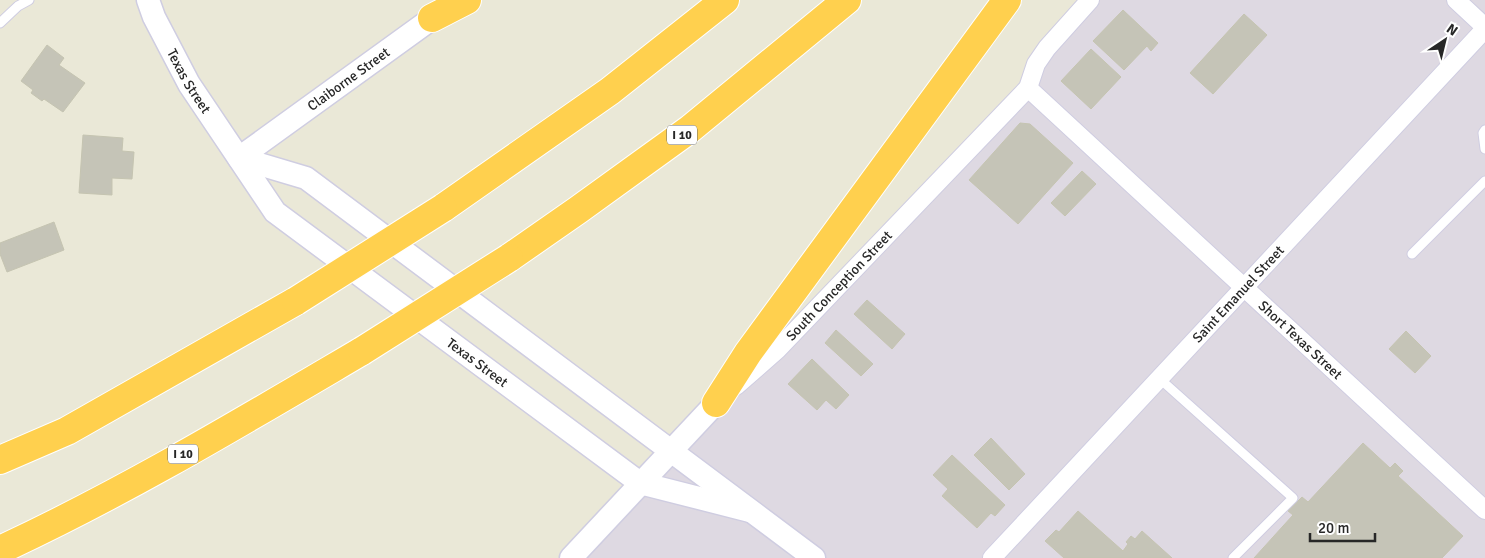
<svg xmlns="http://www.w3.org/2000/svg" width="1485" height="558" viewBox="0 0 1485 558" font-family="Signika,sans-serif">
<rect width="100%" height="100%" fill="#eae8d7"/>
<!-- industrial -->
<polygon fill="#ded9e2" points="1089,0 1485,0 1485,558 572,558 1028,88"/>
<!-- building -->
<g fill="#c5c4b7" stroke="#c5c4b1">
<polygon points="1123,10 1158,43 1151,51 1147,46 1124,70 1093,41"/>
<polygon points="1244,14 1267,35 1213,94 1190,73"/>
<polygon points="47,45 64,58 59,65 85,83 63,112 44,99 42,101 31,93 33,90 21,81"/>
<polygon points="1091,49 1121,77 1091,109 1061,81"/>
<polygon points="1020,123 1030,124 1073,163 1018,224 969,180"/>
<polygon points="83,135 123,138 122,151 134,152 132,179 112,178 112,195 79,193"/>
<polygon points="1082,171 1096,184 1065,216 1051,203"/>
<polygon points="54,222 64,250 7,272 0,254 0,243"/>
<polygon points="867,300 905,334 892,349 854,314"/>
<polygon points="836,330 873,364 861,376 825,343"/>
<polygon points="1406,331 1431,356 1415,373 1389,349"/>
<polygon points="812,359 849,395 836,409 826,400 817,410 788,384"/>
<polygon points="991,438 1025,474 1009,490 974,455"/>
<polygon points="1363,443 1390,468 1395,463 1403,471 1398,476 1463,536 1442,558 1254,558 1293,515 1288,511 1302,497 1308,502"/>
<polygon points="952,455 1005,505 995,516 991,513 977,528 942,496 948,489 933,475"/>
<polygon points="1078,511 1123,551 1128,544 1126,542 1131,536 1135,539 1142,531 1172,558 1064,558 1045,541 1056,530 1059,532"/>
</g>
<g fill="none" stroke-linecap="round" stroke-linejoin="round">
<!-- service casing -->
<g stroke="#cfcde1" stroke-width="11">
<g id="service">
<polyline points="0,23 18,6 29,0"/>
<polyline points="1485,130 1483,133 1485,149"/>
<polyline points="1412,254 1485,181"/>
<polyline points="1160,379 1293,498 1233,558"/>
</g>
</g>
<!-- minor casing -->
<g stroke="#cfcde1" stroke-width="20">
<g id="minor">
<polyline points="1456,0 1485,27"/>
<path id="s1" d="M 1028,88 L 1485,510"/>
<path id="s2" d="M 736,386 L 777,350 L 1028,88 L 1036,64 L 1047,48 L 1090,0"/>
<path id="s3" d="M 992,558 L 1485,29"/>
</g>
</g>
<!-- tertiary casing -->
<g stroke="#cfcde1" stroke-width="25">
<g id="tertiary">
<path id="s4" d="M 148,0 L 154,17 L 189,84 L 275,212 L 640,483 L 750,511"/>
<polyline points="239,158 306,178 814,558"/>
<path id="s5" d="M 239,158 L 445,9"/>
<polyline points="571,558 716,403"/>
</g>
</g>
<!-- motorway casing -->
<g stroke="#fff" stroke-width="30">
<g id="motorway">
<polyline points="432,18 467,0"/>
<polyline points="443,208 610,91 725,0"/>
<polyline points="509,258 578,210 690,129 847,0"/>
<polyline points="716,403 748,353 1007,0"/>
<polyline points="0,460 67,431 296,301"/>
<path d="M 0,550 C 125,492 243,421 362,351"/>
</g>
</g>
<!-- service -->
<use href="#service" stroke="#fff" stroke-width="9"/>
<!-- minor -->
<use href="#minor" stroke="#fff" stroke-width="18"/>
<!-- tertiary -->
<use href="#tertiary" stroke="#fff" stroke-width="22"/>
<!-- motorway -->
<use href="#motorway" stroke="#ffd04e" stroke-width="28"/>
<!-- motorway-bridge casing -->
<g stroke="#fff" stroke-width="30" stroke-linecap="butt">
<g id="motorway-bridge">
<polyline points="296,301 443,208"/>
<polyline points="362,351 509,258"/>
</g>
</g>
<!-- motorway-bridge -->
<use href="#motorway-bridge" stroke="#ffd04e" stroke-width="28"/>
</g>
<g text-anchor="middle" dominant-baseline="central" stroke-width="5" stroke-linejoin="round" paint-order="stroke">
<!-- shield labels -->
<g fill="#fff" stroke="#686868" stroke-width="1">
<rect x="667" y="125.5" width="30" height="19" rx="4"/>
<rect x="168" y="444.5" width="30" height="19" rx="4"/>
</g>
<g font-size="12" font-weight="bold" fill="#272727">
<text x="682" y="135">I 10</text>
<text x="183" y="454">I 10</text>
</g>
<!-- street labels -->
<g font-size="14" fill="#272727" stroke="#fff">
<text stroke="none"><textPath href="#s5" startOffset="135">Claiborne Street</textPath></text>
<text stroke="none"><textPath href="#s4" startOffset="91">Texas Street</textPath></text>
<text stroke="none"><textPath href="#s2" startOffset="144">South Conception Street</textPath></text>
<text stroke="none"><textPath href="#s3" startOffset="361">Saint Emanuel Street</textPath></text>
<text stroke="none"><textPath href="#s1" startOffset="371">Short Texas Street</textPath></text>
<text stroke="none"><textPath href="#s4" startOffset="500">Texas Street</textPath></text>
</g>
</g>
<!-- north arrow -->
<g transform="translate(1445 40) rotate(35)" stroke="#ffffff" stroke-width="4" paint-order="stroke">
<path d="M0-4L9 19L0 12L-9 19Z" fill="#272727"/>
<text y="-8" font-size="14" font-weight="bold" text-anchor="middle" fill="#272727">N</text>
</g>
<!-- scale -->
<path d="M1310 533v8h65v-8" fill="none" stroke="#272727" stroke-width="2.5"/>
<text x="1318" y="533" font-size="15" fill="#272727" stroke="#ffffff" stroke-width="4" paint-order="stroke">20 m</text>
</svg>
